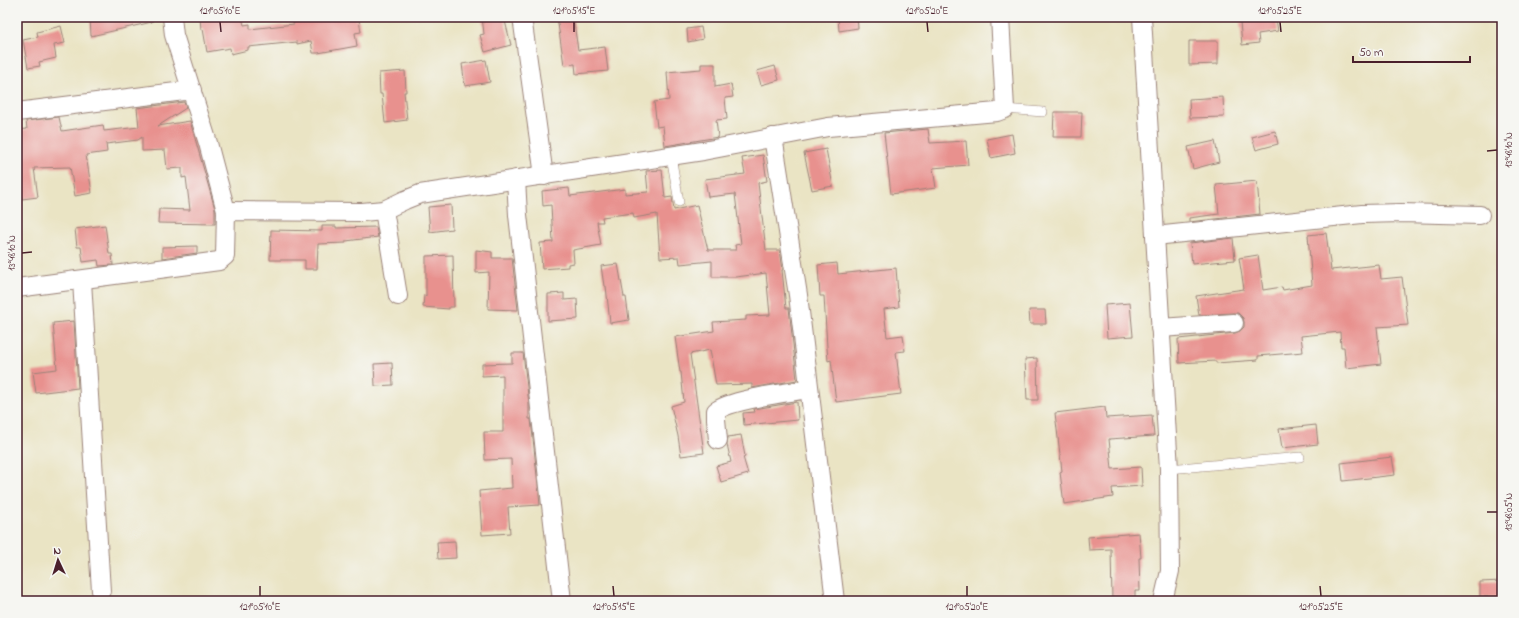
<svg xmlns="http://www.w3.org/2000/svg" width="1519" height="618" viewBox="0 0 1519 618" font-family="'Indie Flower',sans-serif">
<rect width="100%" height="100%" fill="#f6f6f2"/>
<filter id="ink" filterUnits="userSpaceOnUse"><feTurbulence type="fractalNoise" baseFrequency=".025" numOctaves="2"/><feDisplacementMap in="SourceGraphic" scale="8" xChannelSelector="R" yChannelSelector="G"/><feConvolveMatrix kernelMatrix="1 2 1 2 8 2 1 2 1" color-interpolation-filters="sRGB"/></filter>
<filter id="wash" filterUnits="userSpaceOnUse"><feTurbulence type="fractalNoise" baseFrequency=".012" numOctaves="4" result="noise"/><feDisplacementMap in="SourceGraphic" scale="16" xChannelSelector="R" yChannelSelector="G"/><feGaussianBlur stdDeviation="0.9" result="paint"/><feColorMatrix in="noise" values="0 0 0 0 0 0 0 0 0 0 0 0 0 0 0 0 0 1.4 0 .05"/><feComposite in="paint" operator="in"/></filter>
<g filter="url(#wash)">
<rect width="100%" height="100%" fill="#eae4c4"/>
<g id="blocks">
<!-- building -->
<g fill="#e8918e">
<polygon points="90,17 152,17 152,22 91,36"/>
<polygon points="200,17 242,17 244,25 250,24 250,29 294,24 293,22 318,17 355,17 356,20 359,20 361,32 355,33 357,46 318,53 313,53 311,41 297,44 297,42 248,47 248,50 231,54 230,48 207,52 203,29 201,30"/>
<polygon points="482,17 504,17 511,45 485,52 480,35 484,34"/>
<polygon points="557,17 573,17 578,50 605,47 608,71 576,74 575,64 564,65"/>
<polygon points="838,17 857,17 858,28 839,31"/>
<polygon points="1276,18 1278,31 1258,34 1259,43 1242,45 1240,22"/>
<polygon points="61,26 65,43 54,45 56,58 39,62 40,66 28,68 23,40 38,37 37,32"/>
<polygon points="701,27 703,39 688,42 687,29"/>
<polygon points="1189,41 1218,41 1218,64 1189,65"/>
<polygon points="486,60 490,82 465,86 462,64"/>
<polygon points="701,64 715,64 715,87 731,84 733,97 725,98 727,119 716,120 718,137 665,146 663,126 657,127 654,102 669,100 667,72 701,69"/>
<polygon points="775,66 779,80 761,85 757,71"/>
<polygon points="405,71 406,92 404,92 407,120 385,123 382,94 380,94 379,73"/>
<polygon points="1223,97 1224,117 1190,118 1189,99"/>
<polygon points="184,102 186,108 158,126 190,121 215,209 215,224 158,223 159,209 190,210 186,177 182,178 182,168 167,169 165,150 142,151 142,137 138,140 106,144 107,152 86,155 92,193 75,196 70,167 34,168 38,197 22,199 19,175 23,175 20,150 17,150 17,130 27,129 26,121 59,117 62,131 103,125 104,131 139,127 137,108"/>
<polygon points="1054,112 1082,112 1081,137 1053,137"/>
<polygon points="928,129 930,143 966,141 968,165 933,168 936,188 891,194 884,133"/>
<polygon points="1275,131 1278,144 1256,150 1252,137"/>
<polygon points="1012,134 1015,153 991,158 987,139"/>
<polygon points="1215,141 1219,162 1193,169 1188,147"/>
<polygon points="826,149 833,186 812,190 804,153"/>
<polygon points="763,155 767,181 758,183 766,250 780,250 783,270 782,270 786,308 789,308 797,380 752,388 752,384 716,385 710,350 690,354 704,453 681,456 678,436 671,406 684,402 681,372 680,372 675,337 714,331 713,322 746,320 746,316 770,315 766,273 736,277 712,277 712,261 680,264 679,257 660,258 657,214 634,218 633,213 602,217 603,222 597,222 601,245 573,250 574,263 568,264 568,267 542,269 540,243 553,242 551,205 543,206 542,191 569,188 570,196 625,189 625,194 648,192 646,171 662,170 665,198 672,197 674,210 697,205 708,250 736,250 735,245 741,244 735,194 708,197 705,179 745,174 742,158"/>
<polygon points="1257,181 1260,214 1189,222 1189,218 1219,214 1216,185"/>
<polygon points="451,205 452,229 430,232 428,207"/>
<polygon points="105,225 109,254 112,254 113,265 99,266 98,260 83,262 81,247 77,247 75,229"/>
<polygon points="322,226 336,226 336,228 376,227 378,237 346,241 346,243 318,244 317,269 305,269 305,260 270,260 271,230 322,231"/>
<polygon points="1326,233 1331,270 1379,265 1381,279 1402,277 1408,325 1377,327 1381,364 1346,368 1344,347 1341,347 1340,332 1301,336 1303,352 1258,356 1258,360 1216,363 1216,361 1179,363 1178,339 1235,333 1240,331 1244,327 1244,322 1243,318 1238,313 1233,313 1199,315 1196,296 1244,289 1239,258 1258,255 1263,290 1282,287 1283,290 1312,285 1308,235"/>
<polygon points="1233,238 1235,260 1192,264 1190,243"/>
<polygon points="197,246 197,253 162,258 162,247"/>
<polygon points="476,250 492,252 492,258 512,258 518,310 488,309 489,272 476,273"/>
<polygon points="453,255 454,307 449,307 449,309 423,307 424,295 426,296 426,256"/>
<polygon points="837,263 838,274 896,268 899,307 884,309 887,337 903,335 905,351 896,352 901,394 836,402 831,360 828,361 827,347 824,296 820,296 818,265"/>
<polygon points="618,264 624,297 626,297 629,320 610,323 606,286 604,286 601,266"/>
<polygon points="564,293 564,300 577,299 578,319 548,321 548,294"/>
<polygon points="1130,303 1133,336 1107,338 1105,305"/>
<polygon points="1029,310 1045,310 1046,324 1030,324"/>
<polygon points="74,321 78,388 36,393 33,372 57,369 53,323"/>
<polygon points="512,353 523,353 529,404 529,419 531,419 540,505 508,507 510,533 482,535 479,491 512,488 511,459 485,460 484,432 503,432 503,375 482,376 482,364 512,363"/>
<polygon points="1037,358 1038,400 1027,400 1025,359"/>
<polygon points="392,363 393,385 375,386 374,364"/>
<polygon points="797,402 798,420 744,425 743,413 755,412 754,409"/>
<polygon points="1105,407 1106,418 1152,415 1154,436 1109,439 1112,469 1141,467 1142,486 1112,488 1113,497 1064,504 1060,472 1062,471 1055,413"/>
<polygon points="1316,425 1318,444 1282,448 1279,429"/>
<polygon points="741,435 745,456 743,457 748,474 721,482 716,466 731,462 727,444 728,437"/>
<polygon points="1392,457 1395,475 1343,481 1341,463"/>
<polygon points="1139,533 1141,558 1139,558 1140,591 1135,591 1135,601 1112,601 1111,549 1089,550 1088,537"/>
<polygon points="455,541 456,558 438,559 437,542"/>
<polygon points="1502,581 1502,597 1480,597 1480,582"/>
</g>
</g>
</g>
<g filter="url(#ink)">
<use href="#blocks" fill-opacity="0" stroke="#9a8278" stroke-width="1"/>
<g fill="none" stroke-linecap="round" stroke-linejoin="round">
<!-- lane casing -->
<g stroke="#9a8278" stroke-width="10">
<g id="lane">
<polyline points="1005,109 1043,112"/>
<polyline points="671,156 679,202"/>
<polyline points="1169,469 1300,457"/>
</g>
</g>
<!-- street casing -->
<g stroke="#9a8278" stroke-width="20">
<g id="street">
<polyline points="172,17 174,35 208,143 226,211"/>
<polyline points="522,17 544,176"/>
<polyline points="1142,17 1169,469 1170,571 1163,601"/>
<polyline points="17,112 192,90"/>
<polyline points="773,137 798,295 835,601"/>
<polyline points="516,179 518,215 562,601"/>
<polyline points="384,210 398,296"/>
<polyline points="1155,236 1362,214 1401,213 1480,215"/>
<polyline points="82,281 101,591"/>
<polyline points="17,288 219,261 225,256 226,211 362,212 384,210 405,200 420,194 703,151 828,127 997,112 1005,109 1000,17"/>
<polyline points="1160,328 1234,323"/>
<path d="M 718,440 L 716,419 L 716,411 C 732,399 787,393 809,389"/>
</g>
</g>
<!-- lane -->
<use href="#lane" stroke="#fff" stroke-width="9"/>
<!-- street -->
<use href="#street" stroke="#fff" stroke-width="18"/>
</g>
</g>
<!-- ticks -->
<path fill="none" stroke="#4a1f2b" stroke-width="1.5" d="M 220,22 L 221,32M 574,22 L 574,32M 927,22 L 928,32M 1280,22 L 1281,32M 1487,151 L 1497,150M 22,253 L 32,252M 1487,512 L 1497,512M 260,586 L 260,596M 613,586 L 614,596M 967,586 L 967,596M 1320,586 L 1321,596"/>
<!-- margin -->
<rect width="1519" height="618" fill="none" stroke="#f6f6f2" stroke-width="44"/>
<!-- north arrow -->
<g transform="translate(58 560) rotate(356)" stroke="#f6f6f2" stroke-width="3" paint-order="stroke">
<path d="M0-3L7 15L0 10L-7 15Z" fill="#4a1f2b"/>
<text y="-6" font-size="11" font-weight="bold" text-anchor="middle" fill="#4a1f2b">N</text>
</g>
<!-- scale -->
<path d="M1353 56v6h117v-6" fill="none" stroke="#4a1f2b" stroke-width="2"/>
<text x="1359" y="56" font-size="12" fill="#4a1f2b" stroke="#f6f6f2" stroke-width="3" paint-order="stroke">50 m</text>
<rect x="22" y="22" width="1475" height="574" fill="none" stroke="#4a1f2b" stroke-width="1.5"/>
<g font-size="10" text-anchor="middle" fill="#4a1f2b">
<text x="220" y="14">121°05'10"E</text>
<text x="574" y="14">121°05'15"E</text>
<text x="927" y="14">121°05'20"E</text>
<text x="1280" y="14">121°05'25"E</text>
<text transform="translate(1508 150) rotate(-90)" y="4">13°48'10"N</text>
<text transform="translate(11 253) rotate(-90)" y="4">13°48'10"N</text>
<text transform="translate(1508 512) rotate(-90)" y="4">13°48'05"N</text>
<text x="260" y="610">121°05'10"E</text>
<text x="614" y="610">121°05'15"E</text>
<text x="967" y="610">121°05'20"E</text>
<text x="1321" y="610">121°05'25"E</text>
</g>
</svg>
